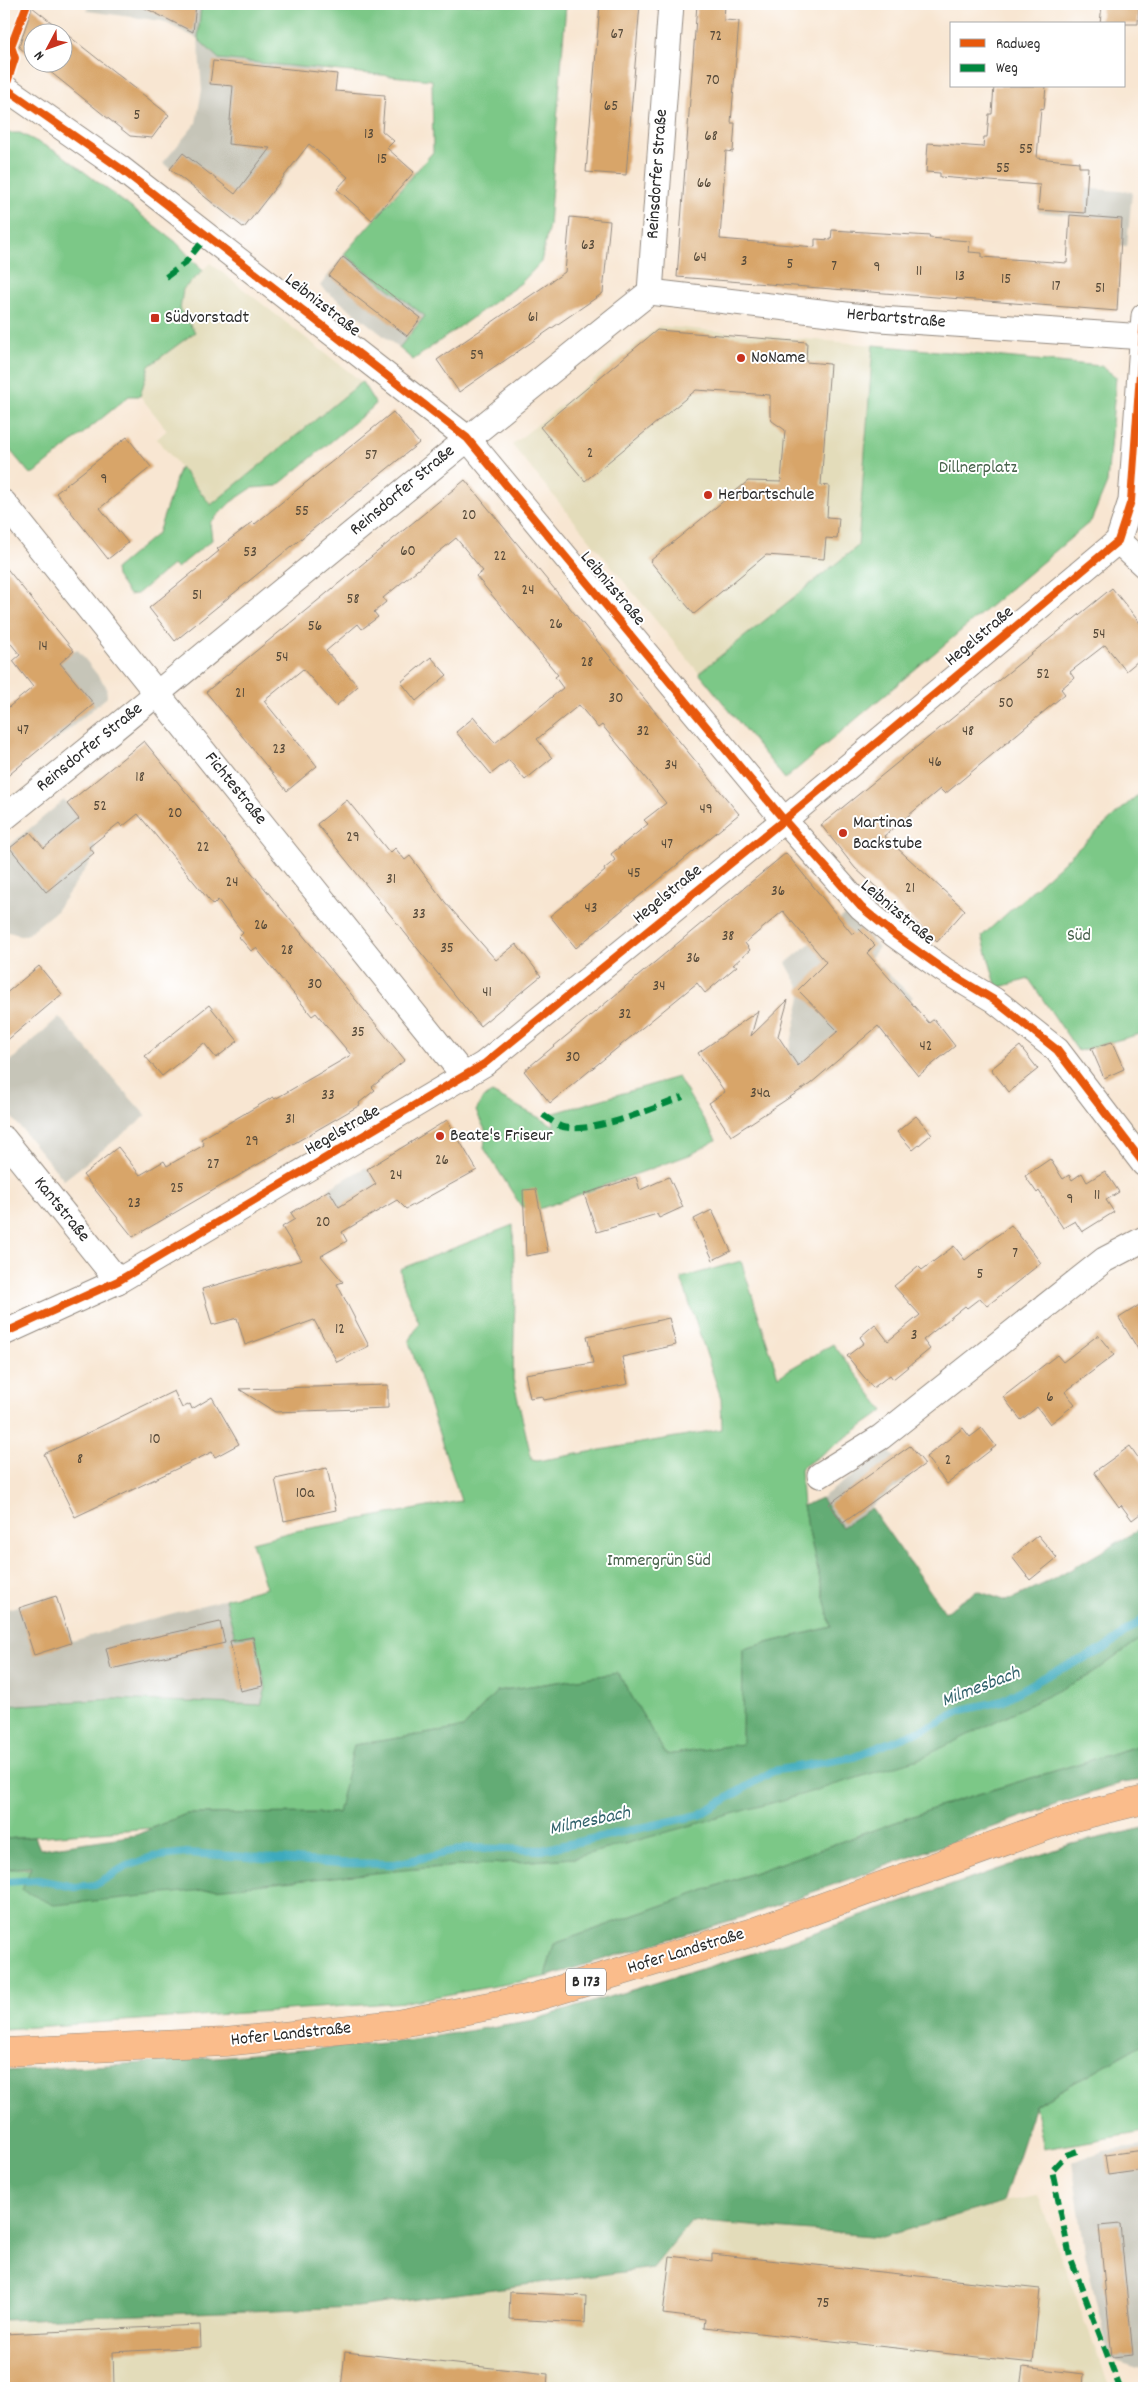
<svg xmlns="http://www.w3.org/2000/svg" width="1148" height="2392" viewBox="0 0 1148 2392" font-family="Dekko,sans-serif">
<rect width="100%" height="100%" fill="#fff"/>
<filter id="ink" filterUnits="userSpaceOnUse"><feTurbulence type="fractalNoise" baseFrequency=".02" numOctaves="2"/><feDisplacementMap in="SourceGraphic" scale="10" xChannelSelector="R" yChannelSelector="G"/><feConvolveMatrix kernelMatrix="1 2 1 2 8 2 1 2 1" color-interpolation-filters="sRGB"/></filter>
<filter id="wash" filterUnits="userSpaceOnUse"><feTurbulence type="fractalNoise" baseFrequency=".0096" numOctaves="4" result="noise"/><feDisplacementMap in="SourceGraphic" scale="20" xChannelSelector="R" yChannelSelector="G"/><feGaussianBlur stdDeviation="1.12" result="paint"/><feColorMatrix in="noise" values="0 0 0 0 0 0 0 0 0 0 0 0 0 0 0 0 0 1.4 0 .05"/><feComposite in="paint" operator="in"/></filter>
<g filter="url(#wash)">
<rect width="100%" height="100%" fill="#f8e6d2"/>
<!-- built -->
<g fill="#e3dcba">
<polygon points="210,263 362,382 211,505 157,439 167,430 140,396 149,366 194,332 180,310 183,289"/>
<polygon points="659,326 873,345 858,546 699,673 512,445"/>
<polygon points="1038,2196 1110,2388 4,2388 4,2320 357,2307 653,2268 691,2221 882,2237 997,2203"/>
</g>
<!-- industrial -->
<g fill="#c6c5b8">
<polygon points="89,4 201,4 198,39 219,59 322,69 316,123 300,158 243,230 163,163 196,123 202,90 198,39 162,21 87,11"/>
<polygon points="1040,185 1132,192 1127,246 1068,242 1070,215 1038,212"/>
<polygon points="344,254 425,316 399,348 320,286"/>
<polygon points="77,649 106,686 107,697 53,743 50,741 39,679"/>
<polygon points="64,800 95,839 95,855 56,911 25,936 4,931 4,850"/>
<polygon points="847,913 879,947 871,958 913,997 810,1084 789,1052 802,992 786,963"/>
<polygon points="59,1017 146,1116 64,1180 4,1108 4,1067"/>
<polygon points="366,1167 388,1205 351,1227 328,1189"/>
<polygon points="889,1450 910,1477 842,1528 821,1498"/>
<polygon points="56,1595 72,1641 225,1599 235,1637 254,1635 266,1688 261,1705 113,1699 4,1706 4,1610"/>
<polygon points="1144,2146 1144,2370 1110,2359 1086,2259 1072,2162 1104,2151"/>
</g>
<!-- green -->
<g fill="#7bc887" stroke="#537a59">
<polygon points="201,4 566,4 549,225 541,262 521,283 413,360 399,348 425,316 344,254 433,152 432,80 219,59 198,39"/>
<polygon points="4,133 20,133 61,154 176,242 203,271 183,289 180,310 195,332 149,366 140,396 129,396 36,472 30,474 4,443"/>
<polygon points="873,345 1101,366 1116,377 1107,483 1091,521 785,779 699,673 858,546"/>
<polygon points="362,382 375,403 373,407 277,486 252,488 231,502 210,523 212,540 177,568 172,565 137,594 129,595 116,576 115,569 158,533 180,467 211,505"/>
<polygon points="1144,789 1144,1033 1078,1051 1029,979 997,988 982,936"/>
<polygon points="678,1077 716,1140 692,1154 531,1212 521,1206 484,1148 486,1132 476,1111 483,1098 492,1093 555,1126 551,1114"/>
<polygon points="513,1225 515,1296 513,1379 532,1460 537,1461 722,1429 721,1398 681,1278 741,1261 778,1376 833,1344 884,1411 800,1469 803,1506 831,1627 743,1649 742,1744 666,1755 618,1673 497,1691 463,1728 354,1745 339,1813 186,1814 152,1828 4,1839 4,1706 113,1699 261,1705 266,1688 254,1635 235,1637 225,1599 266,1588 252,1542 295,1531 461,1501 409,1342 419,1323 403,1284 400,1269"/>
<polygon points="1144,1636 1144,1744 955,1801 554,1944 545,1977 406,2002 4,2029 4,1869 415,1869 574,1858 1092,1674"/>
<polygon points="1144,2043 1144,2132 1044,2149 1035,2105"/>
</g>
<!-- forest -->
<g fill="#64ac74" stroke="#486c50">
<polygon points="821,1498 842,1527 871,1508 945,1612 977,1591 1007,1601 1056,1578 1144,1527 1144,1636 1092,1674 919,1759 804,1794 574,1858 415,1869 54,1905 22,1890 31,1867 4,1869 4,1839 35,1837 40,1849 136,1835 186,1814 338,1813 354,1745 463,1728 497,1691 618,1673 666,1755 742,1744 743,1649 831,1627 803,1506"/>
<polygon points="1144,1744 1144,1780 1122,1783 1055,1805 749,1915 545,1977 554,1944 955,1801"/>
<polygon points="1144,1828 1144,2043 1035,2105 1003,2202 882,2237 691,2221 653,2268 357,2307 4,2320 4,2071 145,2063 407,2041 533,2020 760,1951 1072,1844"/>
</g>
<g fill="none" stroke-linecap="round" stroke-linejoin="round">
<!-- stream -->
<polyline stroke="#3daabd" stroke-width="8" points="4,1882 38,1880 75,1887 95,1885 125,1867 152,1857 187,1853 340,1863 395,1864 467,1848 542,1850 699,1815 773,1771 854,1757 934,1725 962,1710 1002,1701 1050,1674 1104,1649 1144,1618"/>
</g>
<g id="blocks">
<!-- building -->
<g fill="#d8a569">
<polygon points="137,4 196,4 193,32"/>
<polygon points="600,4 640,4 626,175 586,172"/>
<polygon points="697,4 725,4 724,20 739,21 731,123 735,123 733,152 726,151 720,239 815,247 815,239 831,240 832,230 930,236 929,238 970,241 969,252 982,253 982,257 1067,263 1070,215 1122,219 1117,311 677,277"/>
<polygon points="1102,4 1139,4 1138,24 1100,24"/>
<polygon points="32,7 169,115 152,138 130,136 38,62 62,62 62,32 32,32 32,58 19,47"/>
<polygon points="213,61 337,74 335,91 385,95 382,131 394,141 387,148 414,172 372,220 337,189 348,177 309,144 244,228 170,169 183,153 235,194 270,148 228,144 233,86 210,84"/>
<polygon points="994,86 1046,86 1044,109 1041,108 1037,158 1079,162 1079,167 1088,167 1085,213 1038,210 1040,185 940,177 940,173 926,172 928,143 983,147 984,137 987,137 989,114 992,114"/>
<polygon points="570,217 610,221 603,293 459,392 437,360 565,272"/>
<polygon points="343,257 421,318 407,336 329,276"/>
<polygon points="657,330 807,342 806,362 830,364 821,485 829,486 827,517 839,518 837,539 826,538 824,559 766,555 694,614 650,561 748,481 781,482 785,430 772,421 770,416 770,395 696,390 585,481 540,427"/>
<polygon points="393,412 419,443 175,641 149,608 219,551 217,549 253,522 255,524"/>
<polygon points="127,437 151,467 100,508 128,543 108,559 56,493"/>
<polygon points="465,480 739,814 576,948 550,916 605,871 604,869 615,860 611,854 648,824 644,820 666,803 602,725 598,728 579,705 537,739 552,758 525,780 509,760 491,774 456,732 474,717 495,743 563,688 555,677 558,675 476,576 483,571 456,538 383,598 386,602 374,612 378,617 362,629 358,624 326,651 358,686 336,706 303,669 264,701 317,766 287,791 206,692"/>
<polygon points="4,565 74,651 60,663 94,704 4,779 4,711 33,687 13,661 20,655 4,635"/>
<polygon points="1112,588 1144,628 1144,656 1126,671 1105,645 1070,672 1074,678 1061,689 1065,694 945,794 940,789 884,836 965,910 937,942 855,868 821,825"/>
<polygon points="431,657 447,675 416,701 401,682"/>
<polygon points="144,741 405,1060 372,1087 375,1090 359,1103 360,1105 133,1237 83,1175 118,1147 140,1175 164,1161 167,1166 204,1145 201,1139 273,1097 275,1099 351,1055 316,1013 312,1016 256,948 251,951 239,937 243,933 218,900 213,905 138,814 122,827 119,823 89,847 94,853 46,892 10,848 30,832 44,848 79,819 67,804"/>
<polygon points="347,800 390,853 395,848 405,860 410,856 445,902 496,960 516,944 541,976 480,1026 317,824"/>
<polygon points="786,853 853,935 859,929 875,945 867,953 929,1023 934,1019 955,1046 918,1076 878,1026 810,1084 731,1136 709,1103 725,1092 698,1053 758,1011 751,1036 788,1000 778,1036 798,1066 838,1031 798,990 826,962 783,911 745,943 750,950 733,965 737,966 705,993 697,983 550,1103 524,1071"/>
<polygon points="39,966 62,994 4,1043 4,995"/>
<polygon points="209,1005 238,1041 216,1058 204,1043 162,1076 145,1056"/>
<polygon points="1112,1042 1124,1069 1104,1078 1091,1048"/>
<polygon points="1020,1046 1038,1069 1009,1092 991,1069"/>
<polygon points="916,1116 932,1134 913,1150 897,1132"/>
<polygon points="447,1120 477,1170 406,1209 397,1200 342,1232 347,1241 321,1256 343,1282 337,1284 369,1346 337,1362 314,1320 245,1345 237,1318 212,1325 202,1289 302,1260 282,1227 295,1219 291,1213 329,1190 339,1207 376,1184 367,1169"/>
<polygon points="1050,1159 1063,1179 1069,1175 1072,1180 1082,1173 1087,1182 1105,1171 1119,1192 1106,1200 1114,1212 1082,1232 1075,1221 1063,1228 1039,1191 1037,1193 1025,1176"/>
<polygon points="636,1177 640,1190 669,1177 683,1207 659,1218 657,1214 597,1232 584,1194"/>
<polygon points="536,1189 548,1252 526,1256 523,1190"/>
<polygon points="712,1210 731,1251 713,1260 694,1219"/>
<polygon points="1011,1225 1041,1263 987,1306 980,1298 967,1308 965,1306 923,1340 930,1349 893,1379 890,1375 873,1388 847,1356 864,1343 860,1337 875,1324 888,1341 920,1315 894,1286 918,1266 922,1270 954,1246 965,1260"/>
<polygon points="1144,1302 1144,1359 1119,1318"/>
<polygon points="669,1318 676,1345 622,1357 628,1384 544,1400 542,1396 530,1398 525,1374 593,1363 587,1336"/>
<polygon points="1098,1335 1114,1355 1065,1392 1075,1404 1050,1424 1037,1407 1021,1420 1003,1397 1057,1355 1063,1362"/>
<polygon points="388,1385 388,1408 275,1412 239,1389"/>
<polygon points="174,1391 182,1408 190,1404 192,1409 212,1397 239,1444 215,1457 212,1452 75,1517 44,1454"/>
<polygon points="963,1428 970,1437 982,1428 996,1446 947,1484 926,1457"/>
<polygon points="910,1446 925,1464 843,1523 829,1504"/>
<polygon points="1130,1446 1144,1466 1144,1511 1132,1520 1121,1505 1119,1507 1094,1472"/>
<polygon points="327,1468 336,1510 284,1521 275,1479"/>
<polygon points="1038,1535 1057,1558 1030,1580 1012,1557"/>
<polygon points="56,1596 71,1643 34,1655 19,1608"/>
<polygon points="220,1622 225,1643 111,1669 106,1648"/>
<polygon points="253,1637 263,1686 240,1691 230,1641"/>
<polygon points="1144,2150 1144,2170 1108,2175 1105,2155"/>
<polygon points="1120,2224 1133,2355 1112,2357 1099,2226"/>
<polygon points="712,2254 1040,2289 1033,2363 704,2327 705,2319 663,2314 670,2256 712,2261"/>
<polygon points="510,2292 586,2296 585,2323 509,2319"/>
<polygon points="200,2325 201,2347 113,2352 114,2386 4,2388 4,2334"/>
<polygon points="345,2352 548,2374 547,2388 341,2388"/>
<polygon points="1023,2367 1084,2374 1083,2388 1020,2388"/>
</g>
</g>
</g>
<g filter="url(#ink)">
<use href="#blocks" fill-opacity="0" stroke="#92887e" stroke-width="1"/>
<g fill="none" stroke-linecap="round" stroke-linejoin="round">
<!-- minor casing -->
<g stroke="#92887e" stroke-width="27">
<g id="minor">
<polyline points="4,87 120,168 467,438 784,820 861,907 895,935 944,970 994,1000 1057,1050 1144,1164"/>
<polyline points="650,292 880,319 1144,337"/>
<polyline points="4,503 465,1077"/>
<polyline points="1118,541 1144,565"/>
<path d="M 4,818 C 220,644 432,465 650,292 L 671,4"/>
<polyline points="4,1139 118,1281"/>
<polyline points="4,1333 118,1281 484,1064 784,820 1118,541 1131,501 1144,316"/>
<polyline points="820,1475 881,1437 1104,1260 1144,1239"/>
</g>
</g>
<!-- primary casing -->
<g stroke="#92887e" stroke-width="29">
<polyline id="primary" points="4,2052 225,2042 397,2024 535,1997 753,1932 1067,1819 1144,1800"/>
</g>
<!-- minor -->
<use href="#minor" stroke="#fff" stroke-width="25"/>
<!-- primary -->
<use href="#primary" stroke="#fabc8b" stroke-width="28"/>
<!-- quiet -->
<g stroke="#00873e" stroke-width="6" stroke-dasharray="12 6" stroke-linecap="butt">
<polyline points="166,277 185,263 207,236"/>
<path d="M 543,1115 C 549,1119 557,1125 563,1127 C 594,1134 654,1108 683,1097"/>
<polyline points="1077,2151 1066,2155 1052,2170 1070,2257 1120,2388"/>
</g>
<!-- cycleway casing -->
<g stroke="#fff" stroke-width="11">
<g id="cycleway">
<polyline points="4,87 120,168 467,438 784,820 861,907 895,935 944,970 994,1000 1057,1050 1144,1164"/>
<polyline points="4,92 15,58 11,46 27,4"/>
<polyline points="4,1333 118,1281 484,1064 784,820 1118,541 1131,501 1144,316"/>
</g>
</g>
<!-- cycleway -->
<use href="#cycleway" stroke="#e8590c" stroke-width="8"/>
</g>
</g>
<!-- markers -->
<g fill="#c8321e" stroke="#fff" stroke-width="2">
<rect x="150" y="313" width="10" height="10" rx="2.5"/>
<circle cx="741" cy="358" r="5"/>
<circle cx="708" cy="495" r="5"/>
<circle cx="843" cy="833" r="5"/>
<circle cx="440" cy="1136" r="5"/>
</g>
<g text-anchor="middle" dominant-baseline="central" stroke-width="4" stroke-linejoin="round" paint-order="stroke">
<!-- number labels -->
<g font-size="15" fill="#564a3a">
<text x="617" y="35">67</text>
<text x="716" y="37">72</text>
<text x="713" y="81">70</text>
<text x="611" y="107">65</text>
<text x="137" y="116">5</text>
<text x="369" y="135">13</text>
<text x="711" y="137">68</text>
<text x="1026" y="150">55</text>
<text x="382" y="160">15</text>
<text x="1003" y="169">55</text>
<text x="704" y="184">66</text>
<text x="588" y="246">63</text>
<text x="700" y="258">64</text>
<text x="744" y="262">3</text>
<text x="790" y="265">5</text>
<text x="834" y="267">7</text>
<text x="877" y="268">9</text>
<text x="919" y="272">11</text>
<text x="960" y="277">13</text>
<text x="1006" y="280">15</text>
<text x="1056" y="287">17</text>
<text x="1100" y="289">51</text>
<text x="533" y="318">61</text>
<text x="477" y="356">59</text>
<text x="590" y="454">2</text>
<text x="371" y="456">57</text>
<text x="104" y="480">9</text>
<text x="302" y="512">55</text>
<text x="469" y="516">20</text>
<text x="408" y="552">60</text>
<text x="250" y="553">53</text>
<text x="500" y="557">22</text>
<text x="528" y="591">24</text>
<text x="197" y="596">51</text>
<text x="353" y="600">58</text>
<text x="556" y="625">26</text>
<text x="315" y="627">56</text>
<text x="1099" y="635">54</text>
<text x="43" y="647">14</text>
<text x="282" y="658">54</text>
<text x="587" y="663">28</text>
<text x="1043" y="675">52</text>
<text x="240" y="694">21</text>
<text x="616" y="699">30</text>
<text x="1006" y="704">50</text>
<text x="23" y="731">47</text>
<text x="643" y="732">32</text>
<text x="968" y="732">48</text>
<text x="279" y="750">23</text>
<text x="935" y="763">46</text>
<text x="671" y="766">34</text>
<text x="140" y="778">18</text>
<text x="100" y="807">52</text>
<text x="706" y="810">49</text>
<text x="175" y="814">20</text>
<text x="353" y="838">29</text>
<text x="667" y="845">47</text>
<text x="203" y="848">22</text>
<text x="634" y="874">45</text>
<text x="391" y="880">31</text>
<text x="232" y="883">24</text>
<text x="910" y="889">21</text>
<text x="778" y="892">36</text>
<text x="591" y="909">43</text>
<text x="419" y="915">33</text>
<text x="261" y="926">26</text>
<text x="728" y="937">38</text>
<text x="447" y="949">35</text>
<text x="287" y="951">28</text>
<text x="693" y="959">36</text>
<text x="315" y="985">30</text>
<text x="659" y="987">34</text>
<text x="487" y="993">41</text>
<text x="625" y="1015">32</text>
<text x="358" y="1033">35</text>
<text x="926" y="1047">42</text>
<text x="573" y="1058">30</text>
<text x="760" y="1094">34a</text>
<text x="328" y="1096">33</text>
<text x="290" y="1120">31</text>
<text x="252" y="1142">29</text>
<text x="442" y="1161">26</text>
<text x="213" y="1165">27</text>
<text x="396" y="1176">24</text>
<text x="177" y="1189">25</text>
<text x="1097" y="1196">11</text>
<text x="1070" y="1200">9</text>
<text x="134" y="1204">23</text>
<text x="323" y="1223">20</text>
<text x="1015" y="1254">7</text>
<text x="980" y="1275">5</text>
<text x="340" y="1330">12</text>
<text x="914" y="1336">3</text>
<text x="1050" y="1398">6</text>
<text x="155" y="1440">10</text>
<text x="80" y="1460">8</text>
<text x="948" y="1461">2</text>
<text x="305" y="1494">10a</text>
<text x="823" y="2304">75</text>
</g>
<!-- shield labels -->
<rect fill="#fff" stroke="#6b6b6b" stroke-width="1" x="566" y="1968.5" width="40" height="27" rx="4"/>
<g font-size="16" font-weight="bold" fill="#2b2b2b">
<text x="586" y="1982">B 173</text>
</g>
<!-- street labels -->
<g font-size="18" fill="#2b2b2b" stroke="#fff">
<text transform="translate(658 174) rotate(-86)">Reinsdorfer Straße</text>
<text transform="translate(322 306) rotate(38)">Leibnizstraße</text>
<text transform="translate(896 319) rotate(5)">Herbartstraße</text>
<text transform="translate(403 491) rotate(-40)">Reinsdorfer Straße</text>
<text transform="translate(612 589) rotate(50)">Leibnizstraße</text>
<text transform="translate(980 637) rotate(-40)">Hegelstraße</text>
<text transform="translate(90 748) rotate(-39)">Reinsdorfer Straße</text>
<text transform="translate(235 789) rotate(51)">Fichtestraße</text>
<text transform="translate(668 895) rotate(-39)">Hegelstraße</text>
<text transform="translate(897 913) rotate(40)">Leibnizstraße</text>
<text transform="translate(343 1131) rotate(-30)">Hegelstraße</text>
<text transform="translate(61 1210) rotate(51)">Kantstraße</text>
<text transform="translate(686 1952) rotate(-17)">Hofer Landstraße</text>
<text transform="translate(291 2035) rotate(-6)">Hofer Landstraße</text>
</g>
<!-- poi labels -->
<g font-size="18" fill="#2b2b2b" stroke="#fff" text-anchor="start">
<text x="165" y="318">Südvorstadt</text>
<text x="751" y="358">NoName</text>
<text x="718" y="495">Herbartschule</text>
<text x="853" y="823">Martinas<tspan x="853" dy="21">Backstube</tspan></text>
<text x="450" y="1136">Beate's Friseur</text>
</g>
<!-- park labels -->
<g font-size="18" fill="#47624b" stroke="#fff">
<text x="978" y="468">Dillnerplatz</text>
<text x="1079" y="936">Süd</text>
<text x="659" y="1561">Immergrün Süd</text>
</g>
<!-- water labels -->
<g font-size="19" font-style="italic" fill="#33646d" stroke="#fff">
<text transform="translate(981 1688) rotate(-21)">Milmesbach</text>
<text transform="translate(590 1822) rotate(-12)">Milmesbach</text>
</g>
</g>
<!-- margin -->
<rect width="1148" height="2392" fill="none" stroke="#fff" stroke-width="20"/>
<!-- legend -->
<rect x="950" y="22" width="175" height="65" fill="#ffffff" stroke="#aaaaaa"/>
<rect x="960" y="39" width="25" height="8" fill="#e8590c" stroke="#aaaaaa"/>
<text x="996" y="48" font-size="15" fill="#2b2b2b">Radweg</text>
<rect x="960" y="64" width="25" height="8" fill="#00873e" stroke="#aaaaaa"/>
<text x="996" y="72" font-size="15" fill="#2b2b2b">Weg</text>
<!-- north arrow -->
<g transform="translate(48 48) rotate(229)"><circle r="24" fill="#ffffff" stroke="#aaaaaa"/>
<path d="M0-4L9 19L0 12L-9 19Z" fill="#c8321e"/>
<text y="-8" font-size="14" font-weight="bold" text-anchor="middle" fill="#2b2b2b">N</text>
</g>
</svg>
